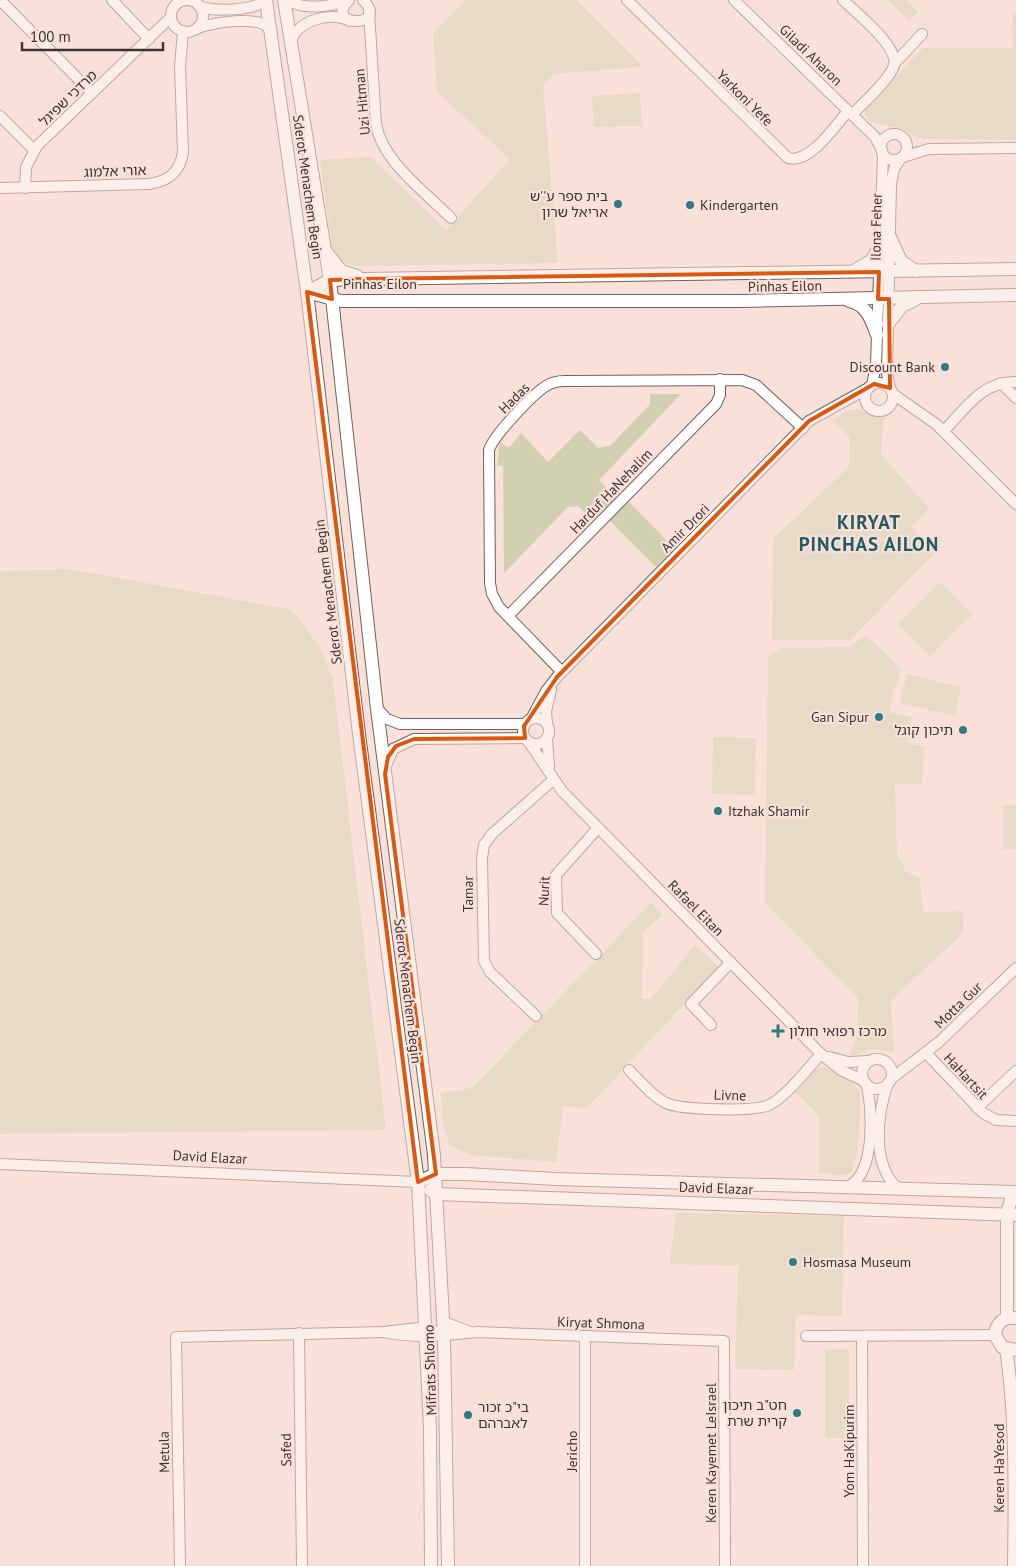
<svg xmlns="http://www.w3.org/2000/svg" width="1016" height="1566" viewBox="0 0 1016 1566" font-family="'PT Sans','Noto Sans Hebrew',sans-serif">
<rect width="100%" height="100%" fill="#f9e1d9"/>
<!-- green -->
<g fill="#d1d0b0">
<polygon points="466,0 577,0 640,63 640,67 554,74 543,86 558,263 358,266 343,263 333,252 320,160 371,157 446,230 510,159 437,92 433,34"/>
<polygon points="888,0 906,0 918,12 909,21"/>
<polygon points="1012,12 1016,16 1016,140 922,139 901,129 869,121 865,114 866,108 923,48 1013,48"/>
<polygon points="640,93 642,126 594,127 592,96"/>
<polygon points="650,394 681,394 599,480 616,498 592,520 578,506 568,507 504,573 503,466 497,465 500,442 509,448 521,433 548,462 580,430 598,448 610,446 650,404"/>
<polygon points="856,409 872,414 888,414 883,422 881,454 929,509 911,527 936,552 850,640 772,640 773,539 849,467 850,438 832,420 849,410"/>
<polygon points="628,501 675,549 656,567 609,520"/>
<polygon points="70,569 292,610 321,649 333,680 386,1130 0,1134 0,571"/>
<polygon points="941,582 972,615 930,656 898,624"/>
<polygon points="866,635 901,669 889,712 911,717 908,743 924,747 922,784 895,784 897,857 900,858 905,871 920,879 923,913 963,911 964,925 960,936 891,1000 894,1052 869,1049 856,1055 849,1055 857,1036 858,998 765,903 768,656 781,648 850,647"/>
<polygon points="907,674 961,687 955,716 900,703"/>
<polygon points="713,737 756,738 755,795 712,794"/>
<rect x="1003" y="805" width="13" height="44"/>
<polygon points="651,903 662,915 643,933 642,999 651,999 695,945 719,967 587,1108 563,1106 556,1162 471,1155 450,1145 443,1126 441,1093 472,1088"/>
<path d="M 823,1067 C 832,1069 852,1081 858,1090 C 863,1099 859,1167 850,1173 C 842,1177 827,1173 819,1173 L 819,1116 L 796,1093 L 814,1070 Z"/>
<polygon points="676,1213 844,1216 842,1316 796,1315 794,1370 735,1369 738,1266 670,1264"/>
<rect x="825" y="1349" width="24" height="89"/>
</g>
<g fill="none" stroke-linecap="round" stroke-linejoin="round">
<!-- minor casing -->
<g stroke="#746059" stroke-width="12">
<g id="minor">
<polyline points="112,0 149,39"/>
<path d="M 288,0 C 303,11 331,6 348,1"/>
<path d="M 349,0 C 322,28 391,28 363,0"/>
<path d="M 627,0 L 788,158 C 810,164 835,126 848,111"/>
<polyline points="734,0 875,137 882,150"/>
<path d="M 843,0 C 856,13 903,49 893,68 C 886,83 864,102 852,115"/>
<circle cx="187" cy="16" r="16"/>
<polyline points="4,4 92,93"/>
<path d="M 199,6 C 210,12 257,11 264,0"/>
<path d="M 369,11 L 376,124 C 382,161 425,192 451,218"/>
<path d="M 197,28 C 213,23 261,14 270,30"/>
<path d="M 291,41 C 298,20 331,11 350,21"/>
<polyline points="895,63 922,34"/>
<polyline points="0,116 34,150"/>
<circle cx="894" cy="147" r="13"/>
<polyline points="903,157 929,149 1016,148"/>
<path d="M 0,188 L 149,184 C 169,181 180,172 183,152 L 180,67 L 183,31"/>
<polyline points="25,188 26,167 37,146 171,17"/>
<polyline points="1001,383 1016,398"/>
<circle cx="879" cy="397" r="14"/>
<polyline points="872,385 876,365 883,154"/>
<polyline points="890,388 887,373 891,184 894,169 901,158"/>
<polyline points="893,394 936,424 1016,504"/>
<path d="M 944,431 C 965,409 982,381 1016,382"/>
<polyline points="508,616 716,404 720,395 720,379"/>
<path d="M 562,672 L 499,607 L 492,594 L 490,583 L 489,450 C 493,436 533,394 546,386 C 552,382 558,381 565,381 L 742,380 L 756,385 L 803,428"/>
<polyline points="377,708 387,719 400,724 525,724"/>
<circle cx="536" cy="731" r="13"/>
<polyline points="531,719 546,691 557,677 809,421 870,387"/>
<polyline points="547,724 546,711 551,690"/>
<polyline points="547,738 549,767"/>
<polyline points="528,741 562,791 821,1054 841,1070 864,1081"/>
<polyline points="386,766 393,749 414,739 525,738"/>
<polyline points="596,954 557,913 556,875 598,828"/>
<polyline points="536,1016 490,972 484,961 482,858 484,845 492,834 553,780"/>
<polyline points="711,1025 691,1004 731,962"/>
<polyline points="926,1053 983,1113 996,1120 1016,1121"/>
<polyline points="829,1057 848,1062 869,1061"/>
<circle cx="877" cy="1074" r="15"/>
<path d="M 629,1070 C 640,1081 652,1096 666,1103 C 681,1110 755,1112 769,1105 C 787,1096 807,1069 821,1054"/>
<polyline points="891,1079 939,1042 1016,968"/>
<path d="M 888,1083 C 877,1114 871,1167 899,1189"/>
<polyline points="977,1108 1016,1071"/>
<polyline points="0,1164 418,1182"/>
<path d="M 847,1187 C 876,1175 873,1108 866,1083"/>
<polyline points="444,1322 468,1331"/>
<path d="M 384,1332 C 416,1339 445,1335 477,1332 L 724,1341 L 725,1566"/>
<polyline points="299,1333 302,1566"/>
<polyline points="806,1336 995,1335"/>
<polyline points="862,1336 863,1566"/>
<polyline points="180,1566 176,1337 384,1332 427,1327 444,1336"/>
<polyline points="585,1566 585,1336"/>
</g>
</g>
<!-- tertiary casing -->
<g stroke="#746059" stroke-width="14">
<g id="tertiary">
<polyline points="266,0 307,292 359,734 418,1182 430,1428 431,1566"/>
<polyline points="284,0 330,280 377,709 434,1155 444,1336 448,1566"/>
<polyline points="890,237 901,261 916,271"/>
<polyline points="327,253 341,271 357,276"/>
<polyline points="855,270 871,261 881,245"/>
<polyline points="307,292 330,280 364,279 1016,269"/>
<polyline points="307,292 341,301 741,301 1016,295"/>
<path d="M 849,301 C 867,305 871,319 877,335"/>
<polyline points="888,324 902,306 915,300"/>
<polyline points="418,1182 436,1174 466,1174 555,1179 1016,1192"/>
<polyline points="430,1190 437,1194 1016,1215"/>
<polyline points="1007,1318 1007,1214 1013,1192"/>
<path d="M 1016,1318 C 1004,1316 996,1323 995,1335 L 1002,1347 L 1016,1350"/>
<path d="M 1006,1349 C 1016,1412 1015,1500 1014,1566"/>
</g>
</g>
<!-- minor -->
<use href="#minor" stroke="#fff" stroke-width="10"/>
<!-- tertiary -->
<use href="#tertiary" stroke="#fff" stroke-width="12"/>
</g>
<!-- marked area -->
<path d="M0 0H1016V1566H0ZM 879,272 L 878,299 L 889,299 L 890,388 L 874,384 L 809,421 L 557,677 L 524,726 L 525,738 L 414,739 L 396,746 L 388,757 L 385,774 L 436,1174 L 418,1182 L 307,292 L 332,299 L 330,280 L 364,279 Z" fill="#f9e1d9" fill-opacity=".55" fill-rule="evenodd"/>
<path fill="none" stroke="#df570e" stroke-width="4" stroke-linejoin="round" d="M 879,272 L 878,299 L 889,299 L 890,388 L 874,384 L 809,421 L 557,677 L 524,726 L 525,738 L 414,739 L 396,746 L 388,757 L 385,774 L 436,1174 L 418,1182 L 307,292 L 332,299 L 330,280 L 364,279 Z"/>
<!-- markers -->
<g fill="#317a81" stroke="#f9e1d9" stroke-width="2">
<circle cx="618" cy="204" r="5"/>
<circle cx="690" cy="205" r="5"/>
<circle cx="945" cy="367" r="5"/>
<circle cx="879" cy="717" r="5"/>
<circle cx="963" cy="730" r="5"/>
<circle cx="718" cy="811" r="5"/>
<path d="M775.5 1023.5h5v5h5v5h-5v5h-5v-5h-5v-5h5z"/>
<circle cx="793" cy="1262" r="5"/>
<circle cx="797" cy="1413" r="5"/>
<circle cx="468" cy="1415" r="5"/>
</g>
<g text-anchor="middle" dominant-baseline="central" stroke-width="4.5" stroke-linejoin="round" paint-order="stroke">
<!-- street labels -->
<g font-size="14" fill="#3d3431" stroke="#f9e1d9">
<text transform="translate(811 55) rotate(44)">Giladi Aharon</text>
<text transform="translate(68 98) rotate(-44)">מרדכי שפיגל</text>
<text transform="translate(745 98) rotate(45)">Yarkoni Yefe</text>
<text transform="translate(362 102) rotate(-95)">Uzi Hitman</text>
<text transform="translate(115 171) rotate(-2)">אורי אלמוג</text>
<text transform="translate(308 187) rotate(82)">Sderot Menachem Begin</text>
<text transform="translate(876 227) rotate(-89)">Ilona Feher</text>
<text x="380" y="284">Pinhas Eilon</text>
<text transform="translate(785 286) rotate(-1)">Pinhas Eilon</text>
<text transform="translate(514 398) rotate(-45)">Hadas</text>
<text transform="translate(611 491) rotate(-46)">Harduf HaNehalim</text>
<text transform="translate(685 528) rotate(-45)">Amir Drori</text>
<text transform="translate(328 592) rotate(-97)">Sderot Menachem Begin</text>
<text transform="translate(544 891) rotate(-87)">Nurit</text>
<text transform="translate(468 894) rotate(-90)">Tamar</text>
<text transform="translate(696 908) rotate(45)">Rafael Eitan</text>
<text transform="translate(408 991) rotate(83)">Sderot Menachem Begin</text>
<text transform="translate(958 1005) rotate(-44)">Motta Gur</text>
<text transform="translate(966 1076) rotate(47)">HaHartsit</text>
<text transform="translate(730 1095) rotate(2)">Livne</text>
<text transform="translate(210 1157) rotate(3)">David Elazar</text>
<text transform="translate(716 1188) rotate(2)">David Elazar</text>
<text transform="translate(601 1323) rotate(2)">Kiryat Shmona</text>
<text transform="translate(430 1370) rotate(-92)">Mifrats Shlomo</text>
<text transform="translate(286 1450) rotate(-91)">Safed</text>
<text transform="translate(572 1451) rotate(-90)">Jericho</text>
<text transform="translate(849 1451) rotate(-90)">Yom HaKipurim</text>
<text transform="translate(164 1452) rotate(-91)">Metula</text>
<text transform="translate(711 1453) rotate(-90)">Keren Kayemet LeIsrael</text>
<text transform="translate(999 1468) rotate(-90)">Keren HaYesod</text>
</g>
<!-- poi labels -->
<g font-size="14" fill="#3d3431" stroke="#f9e1d9" text-anchor="end">
<text x="608" y="196">בית ספר ע''ש<tspan x="608" dy="16">אריאל שרון</tspan></text>
<text x="700" y="205" text-anchor="start">Kindergarten</text>
<text x="935" y="367">Discount Bank</text>
<text x="869" y="717">Gan Sipur</text>
<text x="953" y="730">תיכון קוגל</text>
<text x="728" y="811" text-anchor="start">Itzhak Shamir</text>
<text x="789" y="1031" text-anchor="start">מרכז רפואי חולון</text>
<text x="803" y="1262" text-anchor="start">Hosmasa Museum</text>
<text x="787" y="1405">חט"ב תיכון<tspan x="787" dy="16">קרית שרת</tspan></text>
<text x="478" y="1407" text-anchor="start">בי"כ זכור<tspan x="478" dy="16">לאברהם</tspan></text>
</g>
<!-- district labels -->
<g font-size="19" font-weight="bold" letter-spacing="1" fill="#235d63" stroke="#f9e1d9">
<text x="869" y="522">KIRYAT<tspan x="869" dy="22">PINCHAS AILON</tspan></text>
</g>
</g>
<!-- scale -->
<path d="M22 42v8h141v-8" fill="none" stroke="#3d3431" stroke-width="2.5"/>
<text x="30" y="42" font-size="15" fill="#3d3431" stroke="#f9e1d9" stroke-width="4" paint-order="stroke">100 m</text>
</svg>
